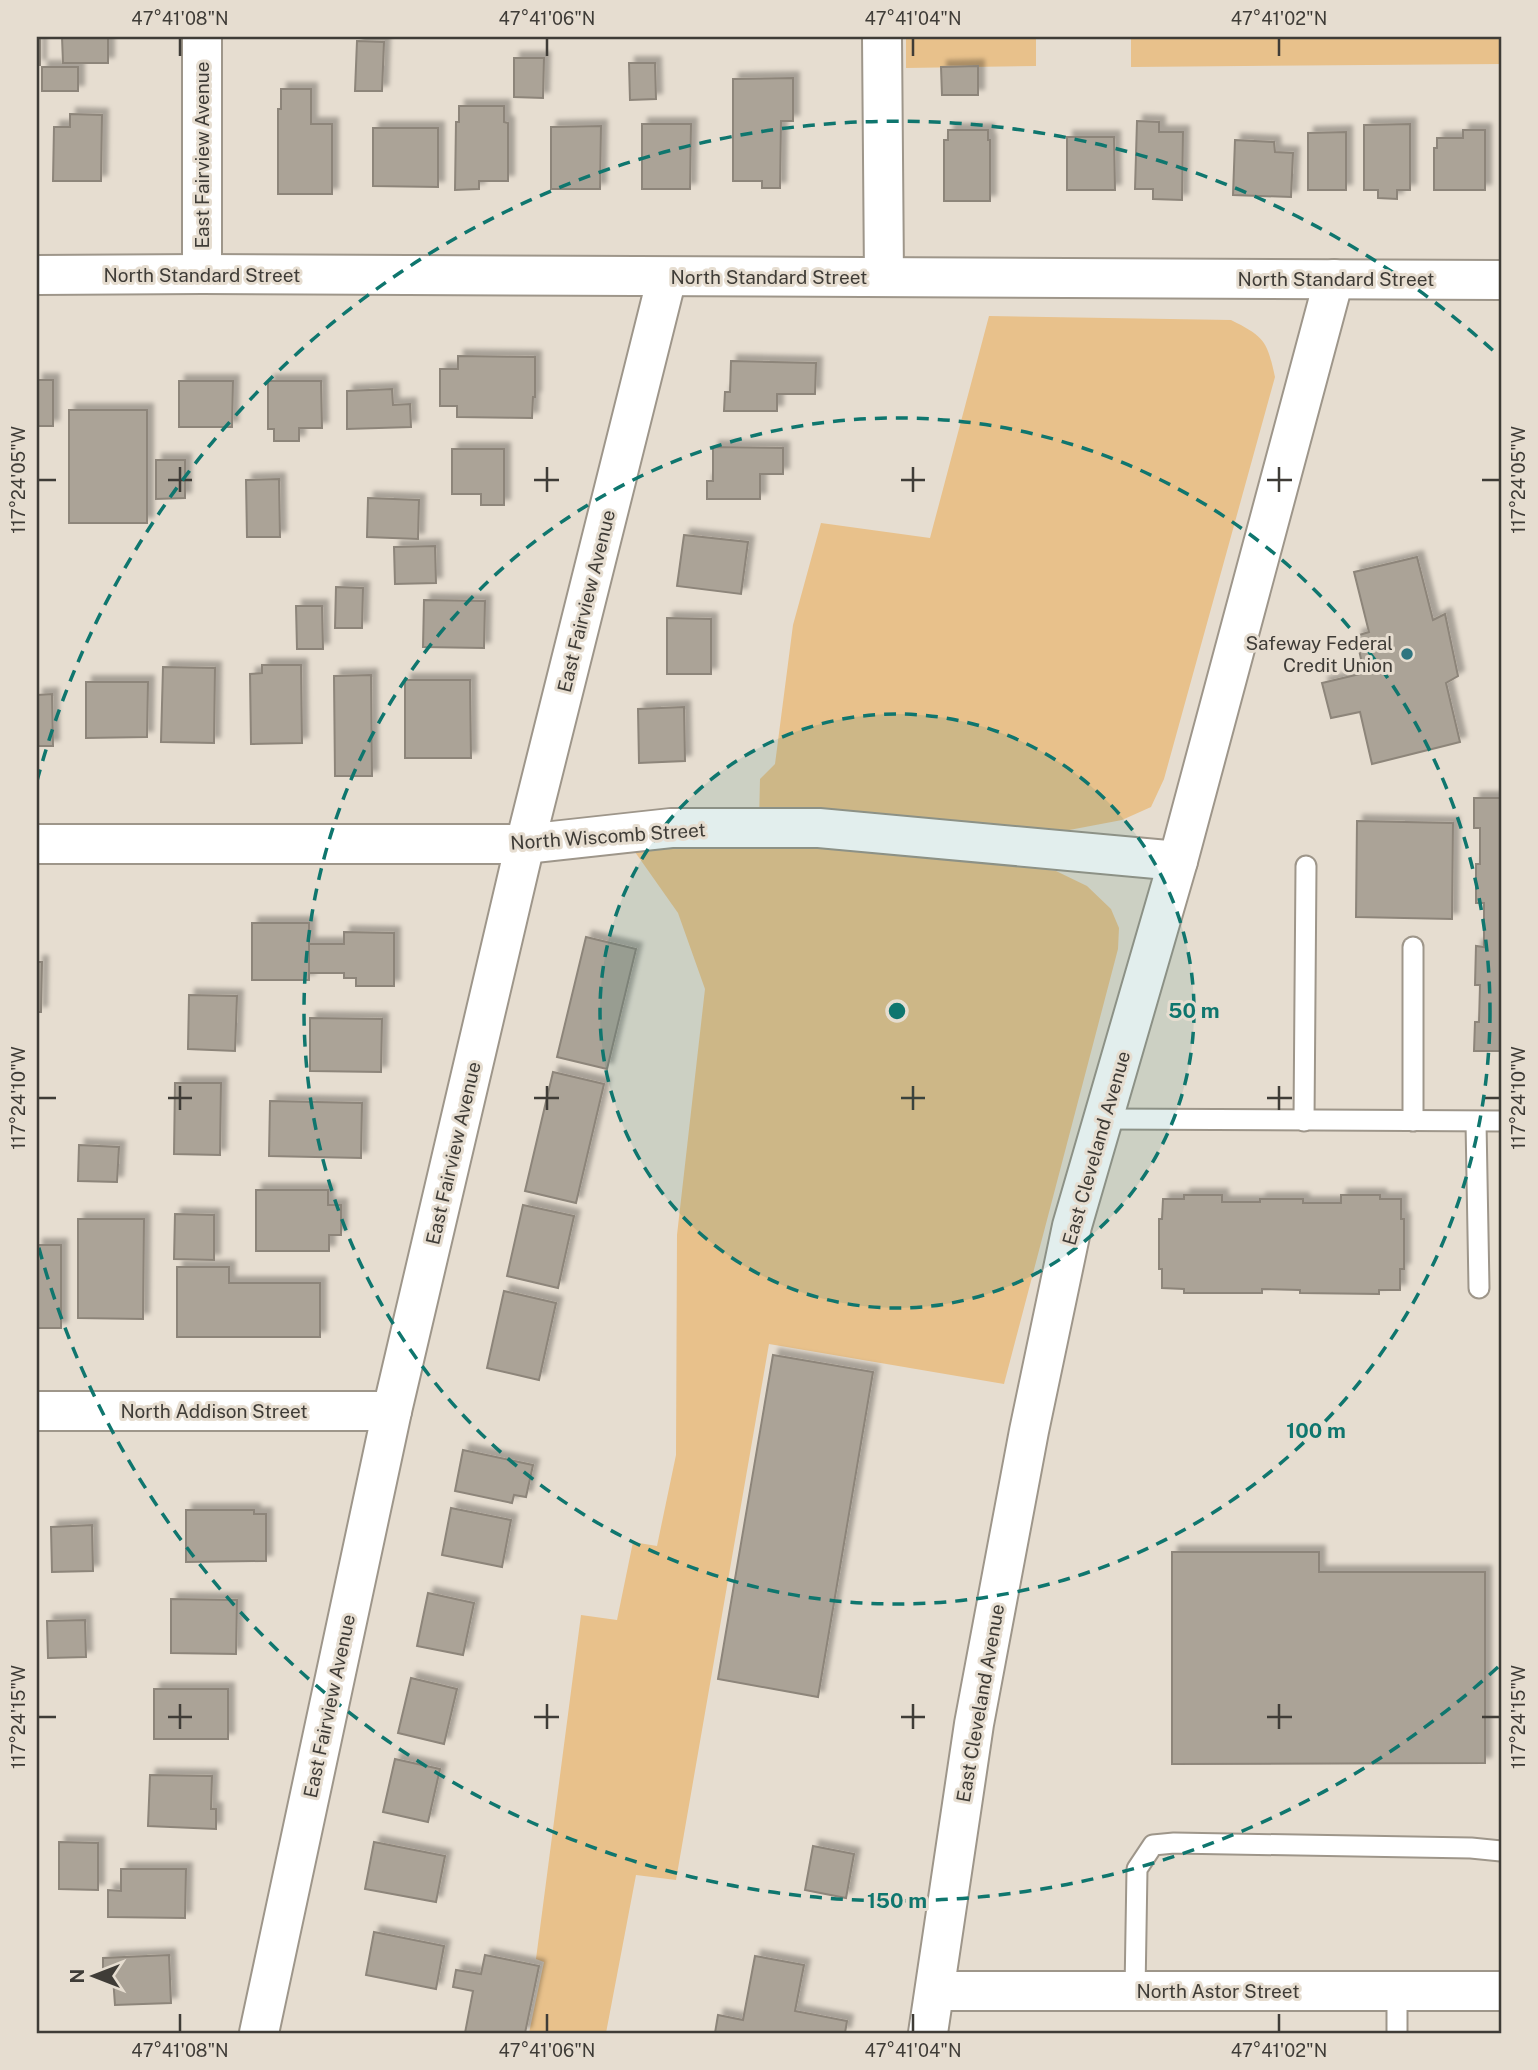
<svg xmlns="http://www.w3.org/2000/svg" width="1538" height="2070" viewBox="0 0 1538 2070" font-family="'Public Sans',sans-serif">
<defs>
<filter id="shadow"><feDropShadow dx="6" dy="-6" stdDeviation="2" flood-color="#0004"/></filter>
</defs>
<rect width="100%" height="100%" fill="#e6ddd0"/>
<!-- green -->
<g fill="#e8c18b">
<polygon points="906,37 1036,37 1036,66 906,68"/>
<polygon points="1131,37 1501,37 1501,64 1131,67"/>
<path d="M 989,316 L 1231,320 C 1265,337 1267,341 1275,377 L 1164,779 L 1151,807 L 1122,820 L 1064,831 L 759,821 L 760,779 L 775,764 L 793,625 L 821,523 L 930,538 Z"/>
<polygon points="866,842 1056,871 1087,886 1111,909 1119,928 1118,949 1004,1384 769,1344 676,1880 636,1875 606,2033 529,2033 544,1962 536,1959 581,1615 617,1620 633,1542 657,1546 676,1455 677,1235 705,989 678,913 635,852 632,844"/>
</g>
<!-- building -->
<g fill="#aba397" stroke="#8d857a" stroke-width="2" filter="url(#shadow)">
<rect x="37" y="37" width="3" height="28"/>
<polygon points="62,37 108,37 108,63 63,63"/>
<polygon points="357,41 384,42 382,91 355,91"/>
<polygon points="514,58 544,58 543,98 514,97"/>
<polygon points="629,63 655,63 656,99 630,100"/>
<polygon points="978,66 978,95 942,95 941,67"/>
<rect x="42" y="67" width="36" height="24"/>
<polygon points="793,78 793,121 781,121 780,188 762,188 762,181 733,181 733,79"/>
<polygon points="281,89 311,89 311,124 332,124 332,194 278,194 278,109 281,109"/>
<polygon points="459,106 504,106 504,122 508,123 508,181 479,181 479,189 455,190 456,122 459,122"/>
<polygon points="70,114 102,115 101,181 53,181 54,127 70,127"/>
<polygon points="1137,121 1159,122 1159,132 1183,132 1182,200 1153,199 1153,189 1135,189"/>
<polygon points="642,124 691,124 690,189 642,189"/>
<polygon points="1410,124 1410,190 1397,190 1397,199 1378,198 1378,190 1364,190 1364,125"/>
<polygon points="601,126 600,189 551,189 551,127"/>
<polygon points="373,128 438,128 438,187 373,186"/>
<polygon points="948,130 988,130 988,140 990,140 990,201 944,201 944,140 948,140"/>
<polygon points="1463,130 1485,130 1485,190 1434,190 1434,148 1437,148 1437,138 1463,138"/>
<polygon points="1346,132 1346,190 1308,190 1308,133"/>
<polygon points="1067,137 1114,137 1115,190 1067,190"/>
<polygon points="1235,140 1274,142 1275,152 1293,153 1291,197 1233,195"/>
<polygon points="458,356 535,357 535,397 533,397 532,418 457,417 457,406 440,406 440,369 458,369"/>
<polygon points="731,361 816,363 815,394 777,394 777,411 724,411 725,392 730,392"/>
<rect x="37" y="380" width="16" height="46"/>
<polygon points="179,381 233,381 232,427 179,427"/>
<polygon points="268,381 321,381 322,428 299,428 299,441 274,441 274,429 268,429"/>
<polygon points="392,389 393,405 410,404 411,427 347,429 347,391"/>
<rect x="69" y="410" width="78" height="113"/>
<polygon points="713,447 783,448 783,474 760,474 760,499 707,499 707,481 713,481"/>
<polygon points="452,449 504,449 504,505 481,505 481,494 452,494"/>
<polygon points="156,460 185,460 185,498 156,499"/>
<polygon points="279,479 280,537 247,537 246,480"/>
<polygon points="368,498 419,500 418,539 367,537"/>
<polygon points="684,535 748,542 741,594 677,586"/>
<polygon points="435,546 436,583 395,584 394,547"/>
<polygon points="1417,557 1433,620 1445,614 1458,676 1446,683 1460,742 1372,764 1360,712 1331,718 1322,683 1364,673 1356,636 1369,632 1354,572"/>
<polygon points="336,587 363,588 362,628 335,628"/>
<polygon points="424,600 485,601 484,648 423,647"/>
<polygon points="296,606 322,606 323,649 297,649"/>
<polygon points="667,618 711,619 711,674 667,674"/>
<polygon points="262,665 301,665 302,743 251,744 250,674 262,673"/>
<polygon points="163,667 215,668 214,743 161,742"/>
<polygon points="371,675 372,776 335,776 334,676"/>
<polygon points="405,680 470,680 471,758 405,758"/>
<polygon points="86,682 148,682 147,737 86,738"/>
<polygon points="52,694 53,746 37,746 37,695"/>
<polygon points="684,707 685,761 639,763 638,709"/>
<polygon points="1474,798 1501,798 1500,1051 1474,1051 1475,1022 1479,1022 1480,985 1475,985 1476,946 1484,947 1484,903 1476,903 1476,864 1480,864 1480,828 1474,828"/>
<polygon points="1357,821 1453,823 1452,919 1356,917"/>
<rect x="252" y="923" width="57" height="57"/>
<polygon points="344,932 394,933 394,986 356,986 356,978 344,978 344,973 309,973 309,944 344,944"/>
<polygon points="586,937 636,949 607,1069 557,1057"/>
<polygon points="37,962 42,962 41,1012 37,1012"/>
<polygon points="189,995 237,996 235,1051 188,1049"/>
<polygon points="310,1018 382,1019 381,1072 310,1071"/>
<polygon points="553,1072 604,1084 576,1203 525,1191"/>
<polygon points="175,1083 221,1083 220,1155 174,1154"/>
<polygon points="270,1101 362,1103 361,1158 269,1156"/>
<polygon points="79,1145 119,1147 117,1182 78,1181"/>
<polygon points="256,1190 328,1190 328,1205 341,1205 341,1235 329,1235 329,1251 256,1251"/>
<polygon points="1184,1195 1222,1195 1222,1202 1260,1202 1260,1199 1303,1199 1303,1203 1341,1203 1341,1195 1380,1195 1380,1199 1401,1199 1401,1219 1404,1219 1404,1269 1400,1269 1400,1290 1379,1290 1379,1294 1300,1293 1300,1290 1262,1289 1262,1293 1184,1293 1184,1289 1162,1288 1162,1269 1159,1269 1159,1219 1162,1219 1163,1199 1184,1199"/>
<polygon points="523,1205 574,1216 558,1288 507,1276"/>
<polygon points="175,1214 214,1215 214,1260 174,1259"/>
<polygon points="78,1219 144,1219 143,1319 78,1318"/>
<rect x="37" y="1245" width="24" height="83"/>
<polygon points="177,1267 229,1267 229,1283 320,1283 320,1337 177,1337"/>
<polygon points="504,1291 556,1303 539,1380 487,1368"/>
<polygon points="773,1355 873,1372 818,1697 718,1679"/>
<polygon points="463,1450 533,1465 526,1497 514,1495 512,1503 455,1491"/>
<polygon points="451,1508 511,1520 502,1567 442,1555"/>
<polygon points="186,1510 254,1510 254,1514 266,1514 266,1561 186,1562"/>
<polygon points="92,1525 93,1571 52,1572 51,1527"/>
<polygon points="1172,1552 1319,1552 1319,1572 1485,1572 1485,1763 1172,1764"/>
<polygon points="428,1593 474,1603 463,1655 417,1646"/>
<polygon points="171,1599 237,1600 236,1654 171,1653"/>
<polygon points="85,1620 86,1657 48,1658 47,1621"/>
<polygon points="411,1678 457,1689 444,1744 398,1733"/>
<rect x="154" y="1689" width="74" height="50"/>
<polygon points="395,1759 440,1769 428,1822 383,1812"/>
<polygon points="150,1775 212,1776 211,1809 216,1809 216,1829 148,1826"/>
<polygon points="59,1842 98,1843 98,1890 59,1889"/>
<polygon points="374,1842 445,1856 436,1902 365,1889"/>
<polygon points="813,1846 854,1854 846,1898 805,1890"/>
<polygon points="121,1869 186,1869 185,1918 108,1917 108,1890 121,1891"/>
<polygon points="374,1932 444,1946 436,1989 366,1975"/>
<polygon points="169,1955 171,2003 115,2005 113,1977 103,1977 103,1958"/>
<polygon points="485,1955 539,1966 525,2033 465,2033 473,1991 453,1987 456,1970 481,1974"/>
<polygon points="755,1956 804,1965 795,2011 847,2021 845,2033 715,2033 718,2015 743,2020"/>
</g>
<g fill="none" stroke-linecap="round" stroke-linejoin="round">
<!-- lane casing -->
<g stroke="#9e968a" stroke-width="23">
<g id="lane">
<polyline points="1413,947 1413,1121"/>
<polyline points="1103,1119 1501,1121"/>
<polyline points="1304,1121 1306,866"/>
<polyline points="1476,1122 1479,1288"/>
<polyline points="1135,1991 1137,1869 1153,1845 1174,1843 1471,1848 1501,1851"/>
<polyline points="1397,1991 1397,2033"/>
</g>
</g>
<!-- street casing -->
<g stroke="#9e968a" stroke-width="42">
<g id="street">
<polyline points="882,37 884,277"/>
<polyline points="202,274 202,37"/>
<polyline points="37,275 202,274 1501,280"/>
<polyline points="37,844 525,844 671,828 819,828 1178,861"/>
<polyline points="37,1411 392,1411"/>
<polyline points="936,1991 1501,1991"/>
<polyline points="259,2033 392,1411 525,844 667,277"/>
<polyline points="928,2033 974,1724 1029,1431 1072,1226 1178,861 1334,279"/>
</g>
</g>
<!-- lane -->
<use href="#lane" stroke="#fff" stroke-width="19"/>
<!-- street -->
<use href="#street" stroke="#fff" stroke-width="38"/>
</g>
<!-- ticks -->
<path fill="none" stroke="#3f3c37" stroke-width="2.5" d="M 180,38 L 180,56M 547,38 L 547,56M 913,38 L 913,56M 1279,38 L 1279,56M 180,467 L 180,492M 547,467 L 547,492M 913,467 L 913,492M 1279,467 L 1279,492M 38,480 L 56,480M 168,480 L 192,480M 534,480 L 559,480M 901,480 L 925,480M 1267,480 L 1292,480M 1482,480 L 1500,480M 180,1086 L 180,1110M 547,1086 L 547,1110M 913,1086 L 913,1110M 1279,1086 L 1279,1110M 38,1098 L 56,1098M 168,1098 L 192,1098M 534,1098 L 559,1098M 901,1098 L 925,1098M 1267,1098 L 1292,1098M 1482,1098 L 1500,1098M 180,1704 L 180,1729M 547,1704 L 547,1729M 913,1704 L 913,1729M 1279,1704 L 1279,1729M 38,1717 L 56,1717M 168,1717 L 192,1717M 534,1717 L 559,1717M 901,1717 L 925,1717M 1267,1717 L 1292,1717M 1482,1717 L 1500,1717M 180,2014 L 180,2032M 547,2014 L 547,2032M 913,2014 L 913,2032M 1279,2014 L 1279,2032"/>
<!-- distance rings -->
<circle cx="897" cy="1011" r="297" fill="#0f766e" fill-opacity=".12"/>
<g fill="none" stroke="#0f766e" stroke-width="3.5" stroke-dasharray="12 9">
<circle cx="897" cy="1011" r="297"/>
<circle cx="897" cy="1011" r="593"/>
<path d="M1498 1667A890 890 0 0 1 37 1241M37 781A890 890 0 0 1 1498 355"/>
</g>
<!-- markers -->
<circle fill="#2e7580" stroke="#e6ddd0" stroke-width="2.5" cx="1407" cy="654" r="7"/>
<g text-anchor="middle" dominant-baseline="central" stroke-width="6" stroke-linejoin="round" paint-order="stroke">
<!-- street labels -->
<g font-size="19" fill="#3f3c37" stroke="#e6ddd0">
<text transform="translate(202 155) rotate(-90)">East Fairview Avenue</text>
<text x="202" y="275">North Standard Street</text>
<text x="769" y="277">North Standard Street</text>
<text x="1336" y="279">North Standard Street</text>
<text transform="translate(586 601) rotate(-76)">East Fairview Avenue</text>
<text transform="translate(608 836) rotate(-4)">North Wiscomb Street</text>
<text transform="translate(1096 1148) rotate(-74)">East Cleveland Avenue</text>
<text transform="translate(453 1153) rotate(-77)">East Fairview Avenue</text>
<text x="214" y="1411">North Addison Street</text>
<text transform="translate(980 1703) rotate(-80)">East Cleveland Avenue</text>
<text transform="translate(329 1706) rotate(-78)">East Fairview Avenue</text>
<text x="1218" y="1991">North Astor Street</text>
</g>
<!-- poi labels -->
<g font-size="19" fill="#3f3c37" stroke="#e6ddd0" text-anchor="end">
<text x="1393" y="643">Safeway Federal<tspan x="1393" dy="22">Credit Union</tspan></text>
</g>
</g>
<circle cx="897" cy="1011" r="10" fill="#0f766e" stroke="#e6ddd0" stroke-width="3.5"/>
<g font-size="21" text-anchor="middle" font-weight="bold" fill="#0f766e" stroke="#e6ddd0" stroke-width="6" stroke-linejoin="round" paint-order="stroke">
<text x="1194" y="1018">50 m</text>
<text x="1316" y="1438">100 m</text>
<text x="897" y="1908">150 m</text>
</g>
<!-- border -->
<rect width="1538" height="2070" fill="none" stroke="#e6ddd0" stroke-width="77"/>
<!-- north arrow -->
<g transform="translate(94 1976) rotate(270)" stroke="#e6ddd0" stroke-width="5" paint-order="stroke">
<path d="M0-5L12 26L0 18L-12 26Z" fill="#3f3c37"/>
<text y="-10" font-size="19" font-weight="bold" text-anchor="middle" fill="#3f3c37">N</text>
</g>
<rect x="38" y="38" width="1462" height="1994" fill="none" stroke="#3f3c37" stroke-width="2.5"/>
<g font-size="18" text-anchor="middle" fill="#3f3c37">
<text x="180" y="25">47°41'08"N</text>
<text x="547" y="25">47°41'06"N</text>
<text x="913" y="25">47°41'04"N</text>
<text x="1279" y="25">47°41'02"N</text>
<text transform="translate(1519 480) rotate(-90)" y="6">117°24'05"W</text>
<text transform="translate(19 480) rotate(-90)" y="6">117°24'05"W</text>
<text transform="translate(1519 1098) rotate(-90)" y="6">117°24'10"W</text>
<text transform="translate(19 1098) rotate(-90)" y="6">117°24'10"W</text>
<text transform="translate(1519 1717) rotate(-90)" y="6">117°24'15"W</text>
<text transform="translate(19 1717) rotate(-90)" y="6">117°24'15"W</text>
<text x="180" y="2057">47°41'08"N</text>
<text x="547" y="2057">47°41'06"N</text>
<text x="913" y="2057">47°41'04"N</text>
<text x="1279" y="2057">47°41'02"N</text>
</g>
</svg>
